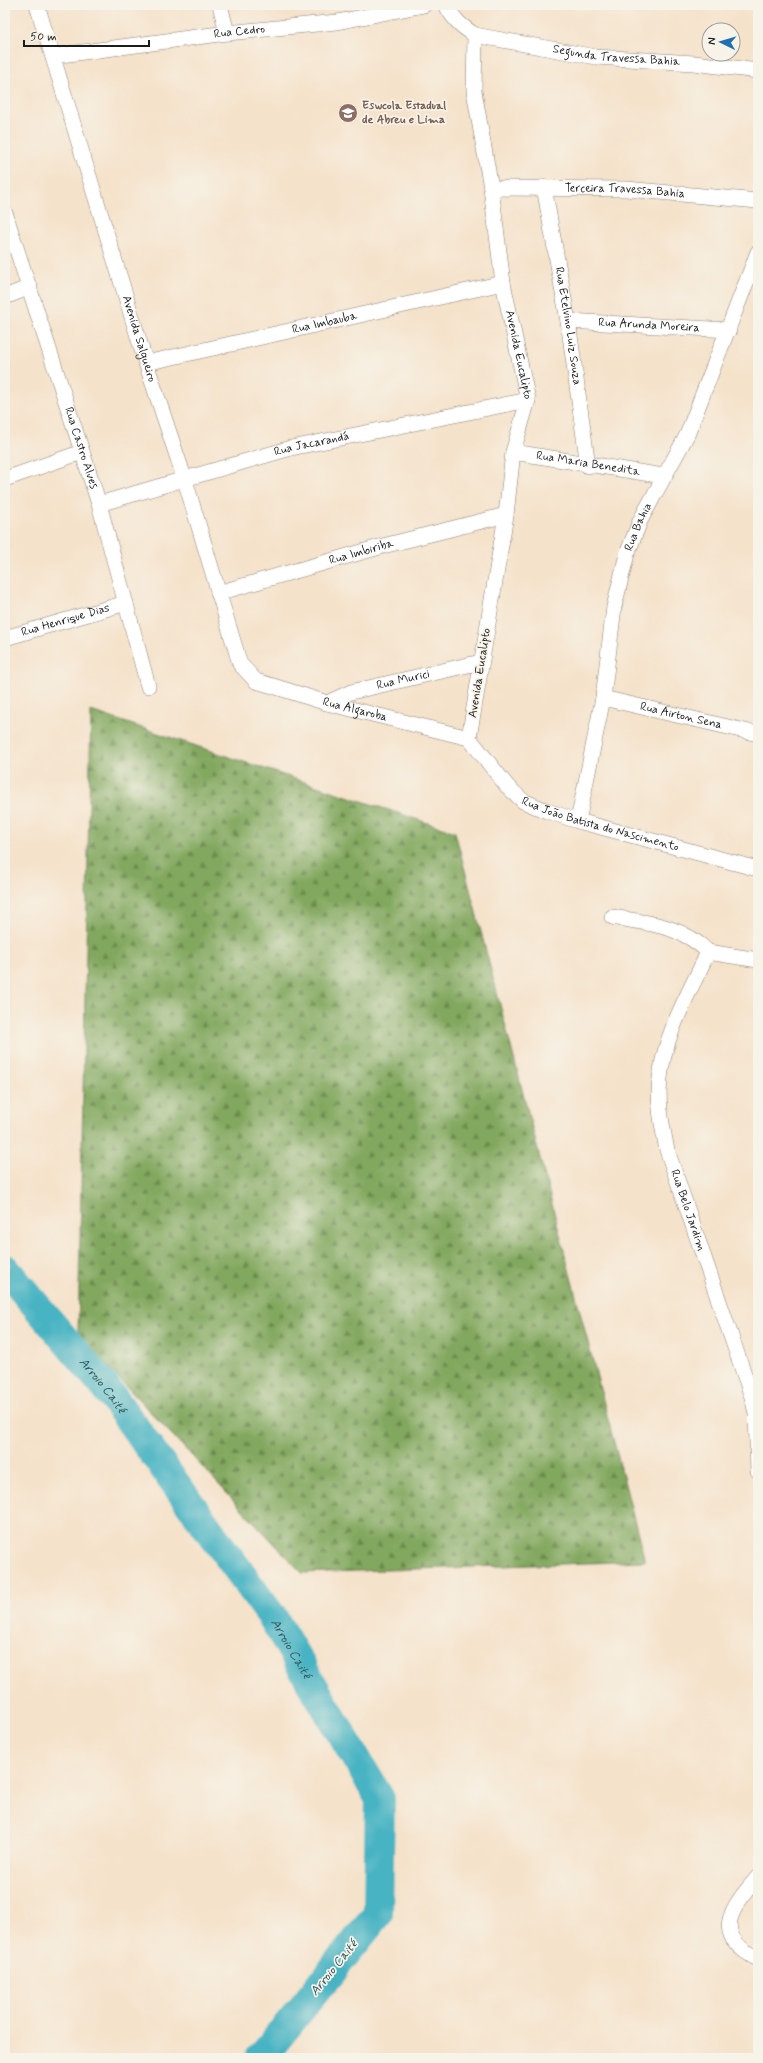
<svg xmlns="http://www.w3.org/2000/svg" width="763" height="2063" viewBox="0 0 763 2063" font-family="Mynerve,sans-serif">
<defs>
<pattern id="forest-firs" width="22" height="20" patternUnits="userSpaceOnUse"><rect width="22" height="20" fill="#82a85e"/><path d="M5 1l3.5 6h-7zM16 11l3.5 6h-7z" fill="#6a884d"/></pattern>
</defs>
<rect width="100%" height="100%" fill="#f7f3e8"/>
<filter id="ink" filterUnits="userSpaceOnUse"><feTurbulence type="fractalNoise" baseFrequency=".025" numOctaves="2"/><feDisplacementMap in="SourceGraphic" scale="8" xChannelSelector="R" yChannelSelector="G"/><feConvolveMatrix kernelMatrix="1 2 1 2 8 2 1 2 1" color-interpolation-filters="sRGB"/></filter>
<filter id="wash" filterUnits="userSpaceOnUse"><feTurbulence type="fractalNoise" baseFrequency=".012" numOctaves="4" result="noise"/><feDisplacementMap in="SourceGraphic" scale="16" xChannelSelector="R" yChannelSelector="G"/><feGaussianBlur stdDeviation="0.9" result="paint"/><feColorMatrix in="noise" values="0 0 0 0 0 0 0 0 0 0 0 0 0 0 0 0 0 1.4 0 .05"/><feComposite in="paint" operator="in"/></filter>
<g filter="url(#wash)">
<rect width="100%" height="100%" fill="#f5e2ca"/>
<!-- forest -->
<polygon fill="url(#forest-firs)" stroke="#4f623d" points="91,711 455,832 645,1561 302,1573 78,1335"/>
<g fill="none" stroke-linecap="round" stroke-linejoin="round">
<!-- river -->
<path stroke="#46b3c3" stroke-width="30" id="s1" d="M 5,1269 L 106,1388 L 273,1618 L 380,1799 L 378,1914 L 261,2058"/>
</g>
</g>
<g filter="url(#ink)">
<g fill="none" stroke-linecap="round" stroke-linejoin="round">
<!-- street casing -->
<g stroke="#887f73" stroke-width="16">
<g id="street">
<path id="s2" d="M 37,5 L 146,363 L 185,480 L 240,664 L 256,681 L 273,686 L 327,703 L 469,738"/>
<polyline points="220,5 227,33"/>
<path id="s3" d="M 446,5 C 453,19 462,27 475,35 L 474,91 L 491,188 L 503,283 L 528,400 L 513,452 L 506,515 L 469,738"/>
<path id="s4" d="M 475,35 L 596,57 L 694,63 L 758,71"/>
<path id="s5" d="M 53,56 L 227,33 L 337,22 L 424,5"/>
<path id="s6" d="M 544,187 L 568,321 L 588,466"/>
<path id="s7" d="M 491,188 L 626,189 L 758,201"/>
<path id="s8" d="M 5,213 L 99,504 L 148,686"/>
<polyline points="5,297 30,287"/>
<path id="s9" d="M 568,321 L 729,330"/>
<path id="s10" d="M 146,363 L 503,283"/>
<path id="s11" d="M 513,452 L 663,476"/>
<polyline points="5,479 82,452"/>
<path id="s12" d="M 99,504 L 291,448 L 528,400"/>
<path id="s13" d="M 218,593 L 383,546 L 506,515"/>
<path id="s14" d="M 5,638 L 126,603"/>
<path id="s15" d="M 603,698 L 758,734"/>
<path id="s16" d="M 327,703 L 351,692 L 481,662"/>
<path id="s17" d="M 469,738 L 507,786 L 523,801 L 547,811 L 578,821 L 758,869"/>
<path id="s18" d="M 578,821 L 603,698 L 614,607 L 627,554 L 641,519 L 687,435 L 758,252"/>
<path d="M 612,917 C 647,923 682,925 708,952"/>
<path id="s19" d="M 708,952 C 691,990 667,1029 661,1071 C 656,1098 662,1125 667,1150 L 752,1397 L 756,1413 L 758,1471"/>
<polyline points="708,952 758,960"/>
<path d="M 758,1877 C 731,1908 710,1935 758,1959"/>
</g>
</g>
<!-- street -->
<use href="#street" stroke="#fff" stroke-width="15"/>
</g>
</g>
<!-- icons -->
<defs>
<g id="school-disc" transform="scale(1)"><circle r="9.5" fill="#8d6e63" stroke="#f7f3e8"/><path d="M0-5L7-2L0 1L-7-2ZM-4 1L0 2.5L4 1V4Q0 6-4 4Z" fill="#fff"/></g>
</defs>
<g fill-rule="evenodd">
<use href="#school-disc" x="348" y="113"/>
</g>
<g text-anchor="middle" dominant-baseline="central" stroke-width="3.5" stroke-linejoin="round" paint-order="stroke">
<!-- street labels -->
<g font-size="12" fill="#1c1c1c" stroke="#f7f3e8">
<text stroke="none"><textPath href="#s5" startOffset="188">Rua Cedro</textPath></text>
<text stroke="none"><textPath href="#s4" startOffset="143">Segunda Travessa Bahia</textPath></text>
<text stroke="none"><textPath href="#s7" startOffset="134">Terceira Travessa Bahia</textPath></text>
<text stroke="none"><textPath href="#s10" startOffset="183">Rua Imbauba</textPath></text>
<text stroke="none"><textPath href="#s6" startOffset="141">Rua Etelvino Luiz Souza</textPath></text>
<text stroke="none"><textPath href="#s9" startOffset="81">Rua Arunda Moreira</textPath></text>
<text stroke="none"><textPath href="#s2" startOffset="349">Avenida Salgueiro</textPath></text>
<text stroke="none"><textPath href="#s3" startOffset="366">Avenida Eucalipto</textPath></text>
<text stroke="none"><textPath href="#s12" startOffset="221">Rua Jacarandá</textPath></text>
<text stroke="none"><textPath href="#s8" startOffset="247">Rua Castro Alves</textPath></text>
<text stroke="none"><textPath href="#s11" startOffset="76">Rua Maria Benedita</textPath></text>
<text stroke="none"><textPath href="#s18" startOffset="301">Rua Bahia</textPath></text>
<text stroke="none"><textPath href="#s13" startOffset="149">Rua Imbiriba</textPath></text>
<text stroke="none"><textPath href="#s14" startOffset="63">Rua Henrique Dias</textPath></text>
<text transform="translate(480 673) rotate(-81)">Avenida Eucalipto</text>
<text stroke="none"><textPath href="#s16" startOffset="80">Rua Murici</textPath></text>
<text stroke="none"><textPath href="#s2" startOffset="816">Rua Algaroba</textPath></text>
<text stroke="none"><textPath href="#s15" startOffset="80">Rua Airton Sena</textPath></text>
<text stroke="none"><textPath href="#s17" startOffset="164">Rua João Batista do Nascimento</textPath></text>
<text stroke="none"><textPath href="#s19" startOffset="272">Rua Belo Jardim</textPath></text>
</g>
<!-- education labels -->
<g font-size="12" font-weight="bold" fill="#785e54" stroke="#f7f3e8" text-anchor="start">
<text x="362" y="106">Eswcola Estadual<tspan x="362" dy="14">de Abreu e Lima</tspan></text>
</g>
<!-- water labels -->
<g font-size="13" font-style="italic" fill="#2d585f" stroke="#f7f3e8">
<text stroke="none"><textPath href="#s1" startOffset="152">Arroio Caité</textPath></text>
<text stroke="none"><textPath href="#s1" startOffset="476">Arroio Caité</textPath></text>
<text transform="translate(334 1968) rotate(-51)">Arroio Caité</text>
</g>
</g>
<!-- margin -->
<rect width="763" height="2063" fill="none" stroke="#f7f3e8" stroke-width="20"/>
<!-- north arrow -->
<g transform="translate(721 42) rotate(275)"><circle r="19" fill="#f7f3e8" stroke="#9f9d96"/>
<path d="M0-3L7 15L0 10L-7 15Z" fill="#1f6fb2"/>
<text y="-6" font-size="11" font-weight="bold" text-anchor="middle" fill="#1c1c1c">N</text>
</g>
<!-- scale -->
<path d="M24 40v6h125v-6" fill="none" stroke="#1c1c1c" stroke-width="2"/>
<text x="30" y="40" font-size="12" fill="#1c1c1c" stroke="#f7f3e8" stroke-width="3" paint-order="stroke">50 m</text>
</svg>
